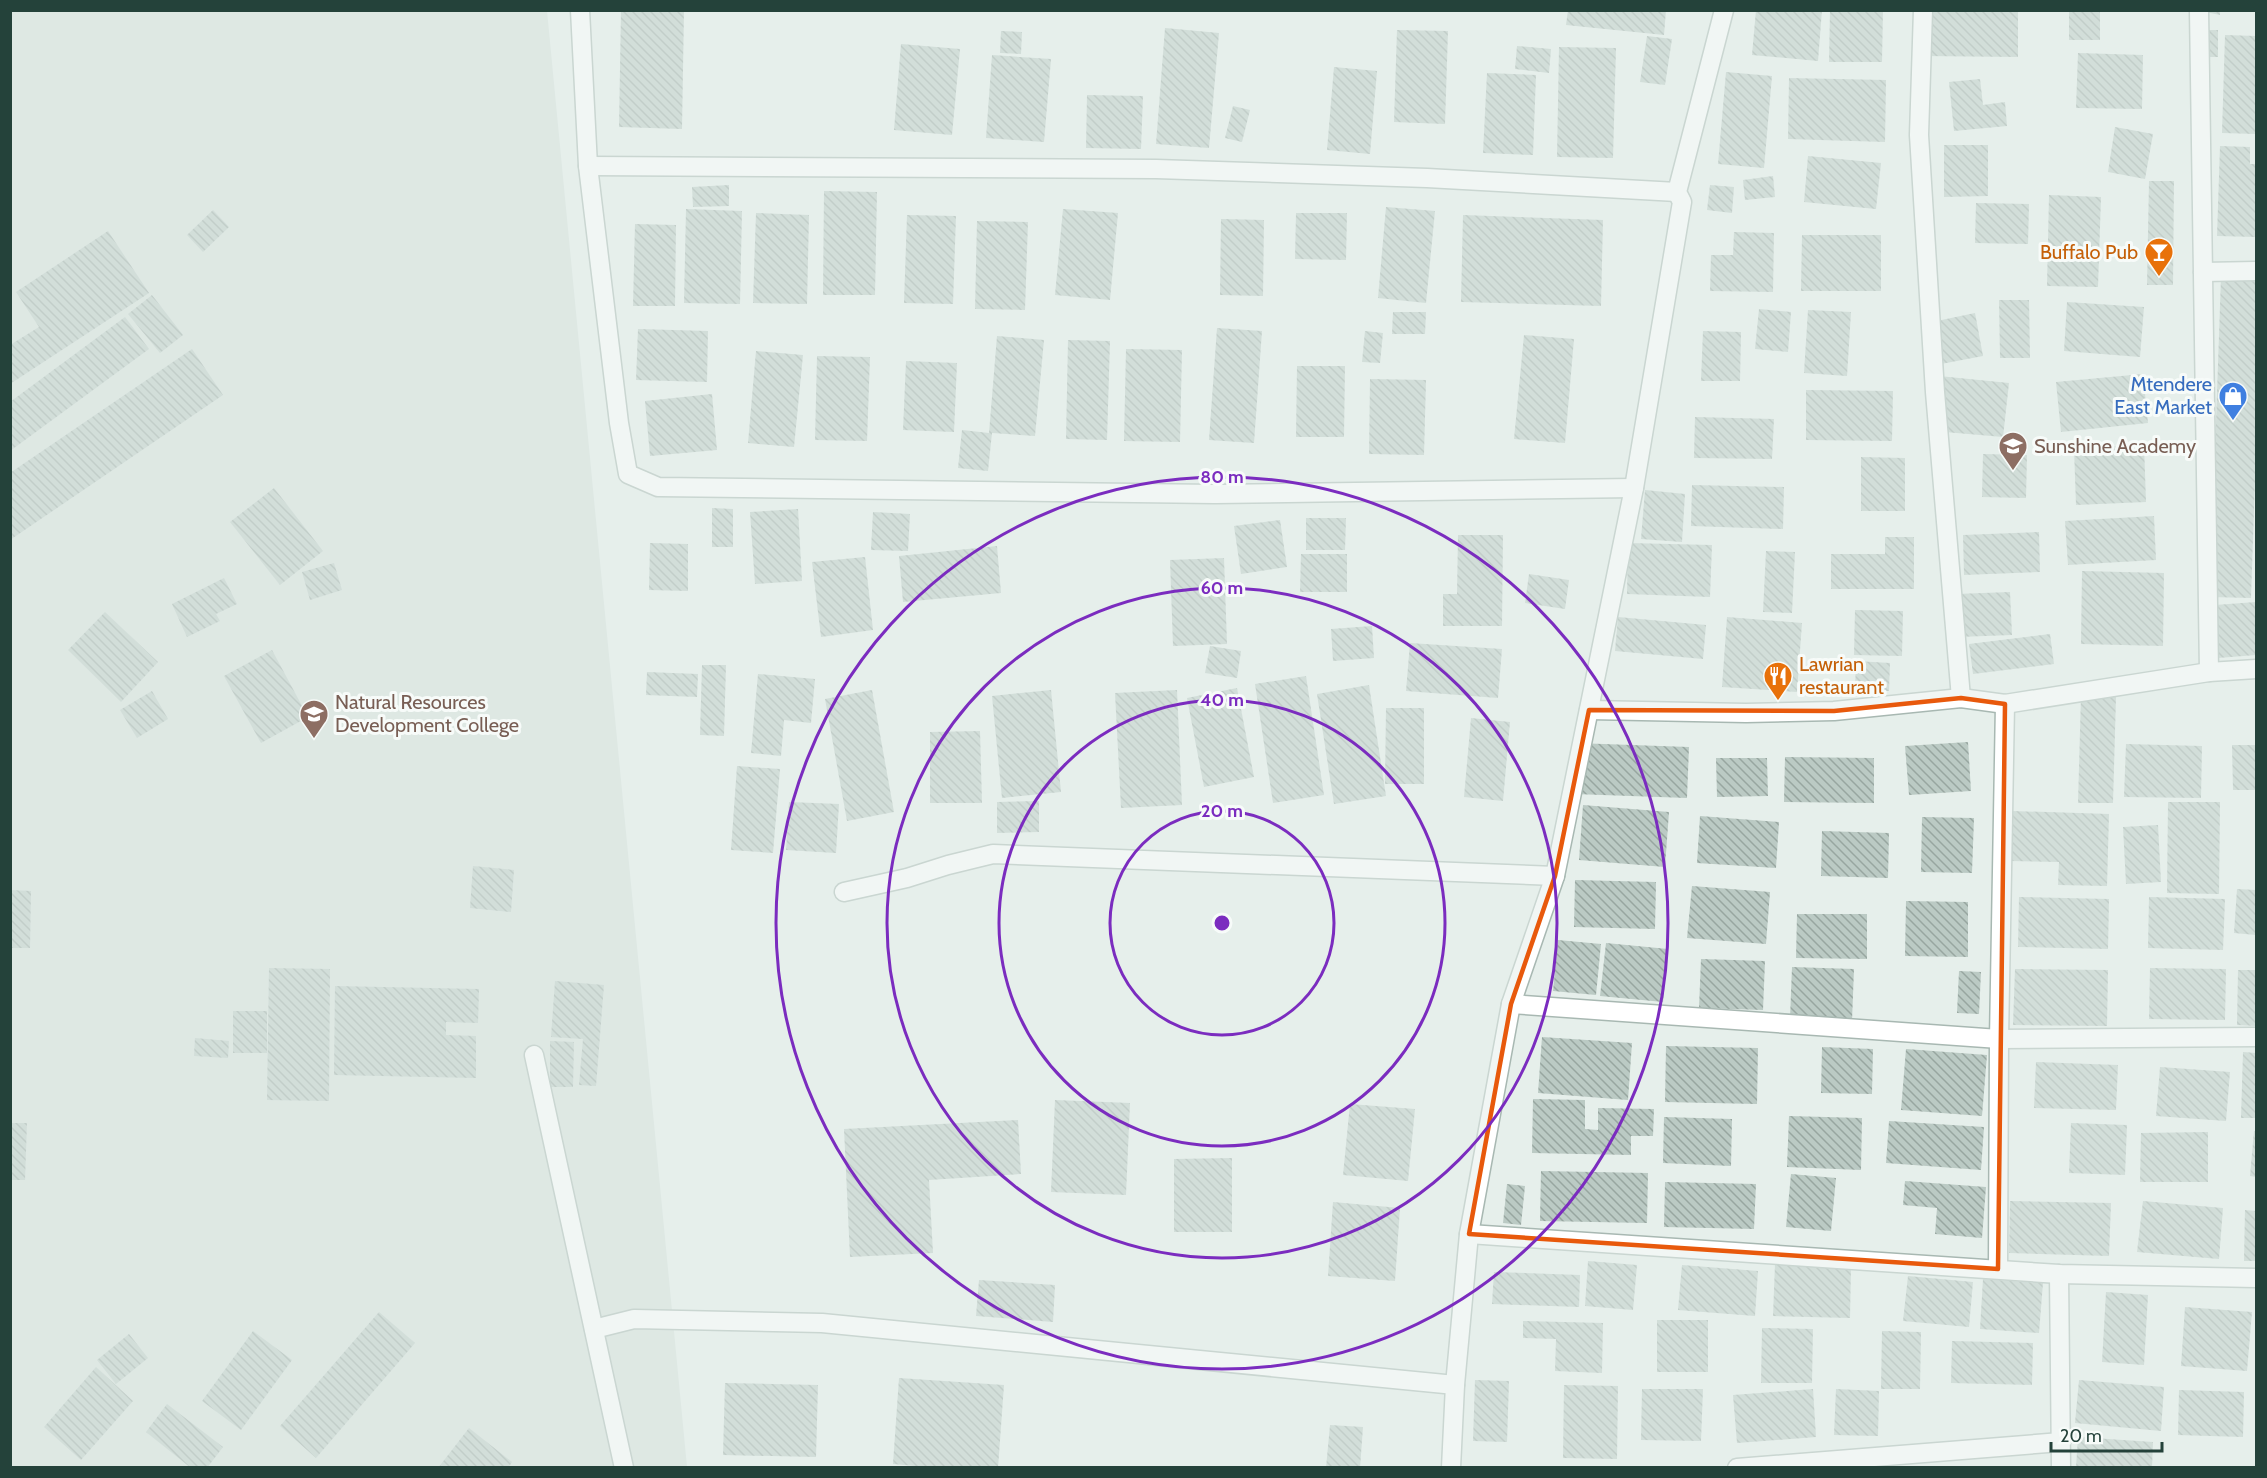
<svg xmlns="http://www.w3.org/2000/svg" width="2267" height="1478" viewBox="0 0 2267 1478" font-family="Cabin,sans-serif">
<defs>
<pattern id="building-back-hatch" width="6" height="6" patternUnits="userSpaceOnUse" patternTransform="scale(1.5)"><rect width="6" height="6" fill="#bbcac4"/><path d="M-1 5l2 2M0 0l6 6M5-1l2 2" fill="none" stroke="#98a6a0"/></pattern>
</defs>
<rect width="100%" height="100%" fill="#e6efeb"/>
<!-- built -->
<polygon fill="#d4dfda" points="10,11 547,11 687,1467 11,1467"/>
<!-- building -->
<g fill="url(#building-back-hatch)">
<polygon points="621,10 684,10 682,129 619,127"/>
<polygon points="1568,10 1666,10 1664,35 1566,25"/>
<polygon points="1756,10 1822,10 1818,61 1752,55"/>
<polygon points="1830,10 1883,10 1882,62 1829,62"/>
<polygon points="1924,10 2018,10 2018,57 1923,56"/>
<rect x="2069" y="10" width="31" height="30"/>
<polygon points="2196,10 2220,10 2220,15"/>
<polygon points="1165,28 1219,33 1209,148 1156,144"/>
<polygon points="1397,30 1448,31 1445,124 1394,122"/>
<rect x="2197" y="30" width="21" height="27"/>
<polygon points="1001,31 1022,32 1021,54 1000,53"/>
<polygon points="2225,35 2256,36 2256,134 2222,133"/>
<polygon points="1647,36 1672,39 1665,85 1640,82"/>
<polygon points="901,44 960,49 952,135 894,130"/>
<polygon points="1517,46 1551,49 1549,73 1515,69"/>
<polygon points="1559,47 1616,48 1613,158 1557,157"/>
<polygon points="2078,53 2143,55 2142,109 2076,108"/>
<polygon points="992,55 1051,59 1044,142 986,138"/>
<polygon points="1334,67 1377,71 1370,154 1327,150"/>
<polygon points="1726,72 1772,76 1764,168 1718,164"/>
<polygon points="1487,73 1536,75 1533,155 1483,153"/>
<polygon points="1789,78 1886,80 1885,142 1788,139"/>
<polygon points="1980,79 1983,105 2005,102 2007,126 1954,131 1949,82"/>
<polygon points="1087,95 1143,96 1141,149 1086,148"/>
<polygon points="1233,106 1250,110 1242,142 1225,138"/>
<polygon points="2115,127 2153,134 2145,179 2108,172"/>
<polygon points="1944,145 1988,145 1988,196 1944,197"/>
<polygon points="2220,146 2250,147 2250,164 2256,164 2256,237 2217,236"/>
<polygon points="1808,156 1881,163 1876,209 1804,202"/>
<polygon points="1773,176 1775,197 1745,200 1743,180"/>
<polygon points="2149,181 2174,181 2173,285 2147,285"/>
<polygon points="729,185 729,206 693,207 692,187"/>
<polygon points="1710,185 1734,187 1732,213 1707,210"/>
<polygon points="824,191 877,192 875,295 823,295"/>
<polygon points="2049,195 2101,197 2098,287 2047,286"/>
<polygon points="1976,203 2029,204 2028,244 1975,243"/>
<polygon points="1386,207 1435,211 1426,303 1378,298"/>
<polygon points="686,209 742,211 740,304 684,303"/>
<polygon points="1063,209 1118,213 1110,300 1055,295"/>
<polygon points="213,210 229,227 203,252 187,235"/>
<polygon points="756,213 809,215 807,304 753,303"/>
<polygon points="1296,213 1347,213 1346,260 1295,259"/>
<polygon points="907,215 956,216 953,304 904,303"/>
<polygon points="1463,215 1603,220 1601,306 1461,302"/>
<polygon points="1221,219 1264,220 1263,296 1220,295"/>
<polygon points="977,221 1028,222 1025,310 975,309"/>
<polygon points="635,224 676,225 675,306 633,306"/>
<polygon points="108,231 149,293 10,384 10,345 39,327 16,292"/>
<polygon points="1734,232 1774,233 1773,292 1710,291 1711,255 1733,255"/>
<polygon points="1802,235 1881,235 1881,291 1801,291"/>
<polygon points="2221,277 2256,278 2256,452 2251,598 2210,597"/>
<polygon points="152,295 183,335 160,353 128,314"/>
<polygon points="1999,300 2029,300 2030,358 2000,358"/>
<polygon points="2067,302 2144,307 2140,357 2064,351"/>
<polygon points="1759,309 1791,312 1788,352 1755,349"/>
<polygon points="1808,310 1851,312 1847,376 1804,373"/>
<polygon points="1393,312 1426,312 1425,334 1392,334"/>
<polygon points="1975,313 1983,356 1941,364 1932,322"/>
<polygon points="125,317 149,349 10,451 10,402"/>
<polygon points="1217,328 1262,331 1254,443 1209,440"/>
<polygon points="638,329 708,331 707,382 636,380"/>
<polygon points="1365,331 1383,333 1380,363 1362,362"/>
<polygon points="1703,331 1741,332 1740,381 1701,381"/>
<polygon points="1524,335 1574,339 1565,443 1514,439"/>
<polygon points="997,336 1044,340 1035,436 992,433 988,471 958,468 962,430 989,433"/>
<polygon points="1068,340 1110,341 1107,440 1066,439"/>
<polygon points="192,349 223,395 10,540 10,473"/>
<polygon points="1126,349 1182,350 1180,442 1124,441"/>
<polygon points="756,351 803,355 794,447 748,443"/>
<polygon points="817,356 870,357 867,441 815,440"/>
<polygon points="906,361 957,363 954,432 903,430"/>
<polygon points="1297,366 1345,366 1344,437 1296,437"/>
<polygon points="2143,374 2148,423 2061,432 2056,382"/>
<polygon points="1939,376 2009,383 2003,437 1933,431"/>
<polygon points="1370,379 1426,380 1424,455 1369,454"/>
<polygon points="1806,390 1893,391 1892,441 1806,440"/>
<polygon points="712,394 717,450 650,456 645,401"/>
<polygon points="1695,417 1774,419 1772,459 1694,458"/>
<polygon points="2144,445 2146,502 2076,505 2074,448"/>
<polygon points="1983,454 2027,455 2026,498 1982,497"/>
<polygon points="1861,457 1905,458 1905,511 1861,511"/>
<polygon points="1692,485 1784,487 1783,529 1691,526"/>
<polygon points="274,488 323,551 280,585 230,522"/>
<polygon points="1645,490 1685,494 1682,542 1641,539"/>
<polygon points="712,508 733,509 733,547 712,547"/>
<polygon points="798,509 802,581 755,584 750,512"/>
<polygon points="873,512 910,514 908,551 871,550"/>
<polygon points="2154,516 2156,560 2068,565 2065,521"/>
<polygon points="1306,518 1346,518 1345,550 1306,550"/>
<polygon points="1280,520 1287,567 1241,574 1234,526"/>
<polygon points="2039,532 2040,572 1964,575 1963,535"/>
<polygon points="1458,535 1503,535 1502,626 1443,626 1443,594 1457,594"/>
<polygon points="1885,537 1914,537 1914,589 1831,589 1831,554 1885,554"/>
<polygon points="650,543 688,544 688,591 649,590"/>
<polygon points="1628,543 1712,545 1710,597 1627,594"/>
<polygon points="997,546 1001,593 903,602 899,556"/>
<polygon points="1766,551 1795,552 1792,613 1763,612"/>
<polygon points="1301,554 1347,554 1347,592 1300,592"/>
<polygon points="865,557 873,630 821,637 812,562"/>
<polygon points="1224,558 1227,644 1173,646 1170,560"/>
<polygon points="334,563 342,590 310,600 302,572"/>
<polygon points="2082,571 2164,573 2163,646 2081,644"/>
<polygon points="1529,574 1569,580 1565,609 1525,603"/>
<polygon points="224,578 237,604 216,614 220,621 187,637 172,604"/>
<polygon points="2010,592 2012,635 1958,637 1956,594"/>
<polygon points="2256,602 2256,655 2218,658 2215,605"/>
<polygon points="1855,610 1903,611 1902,656 1854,655"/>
<polygon points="105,612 158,662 121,702 68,650"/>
<polygon points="1618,617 1706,625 1703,659 1615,651"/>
<polygon points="1727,617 1802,623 1797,692 1722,687"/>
<polygon points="1372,626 1374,658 1333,661 1331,629"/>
<polygon points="2050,634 2054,664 1973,674 1969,644"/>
<polygon points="1410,643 1502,649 1498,698 1406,691"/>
<polygon points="1210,646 1241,651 1237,678 1205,673"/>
<polygon points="272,650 308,717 261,743 224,676"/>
<polygon points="1856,661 1890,663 1889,691 1855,691"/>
<polygon points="702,665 726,665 724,736 700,735"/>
<polygon points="647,672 698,674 697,697 646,695"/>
<polygon points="758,674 815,679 811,723 784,720 781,756 751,753"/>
<polygon points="1306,676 1324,795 1273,803 1255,684"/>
<polygon points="1369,685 1386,796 1334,804 1317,694"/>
<polygon points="1237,688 1254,777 1204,787 1187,698"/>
<polygon points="872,690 894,812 847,821 825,699"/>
<polygon points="1051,690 1061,792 1002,798 992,696"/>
<polygon points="1177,690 1182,805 1121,808 1115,693"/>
<polygon points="152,691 168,719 137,738 120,710"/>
<polygon points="2081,696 2116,697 2113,803 2078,803"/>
<polygon points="1386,708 1424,708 1424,784 1385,784"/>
<polygon points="1471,718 1510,722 1503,801 1464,797"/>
<polygon points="980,731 982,803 930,803 930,732"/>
<polygon points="1968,742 1971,791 1909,795 1905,746"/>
<polygon points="1575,743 1689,747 1687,798 1574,794"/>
<polygon points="2126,744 2202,746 2201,798 2124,797"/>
<polygon points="2232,745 2256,745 2256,790 2233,790"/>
<polygon points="1785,757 1874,758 1874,803 1784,802"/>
<polygon points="1716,758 1767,758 1768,796 1717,797"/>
<polygon points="737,766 780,769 773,853 731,850"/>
<polygon points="1039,801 1039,832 997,833 997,802"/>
<polygon points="789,802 839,804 836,853 786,850"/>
<polygon points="2168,802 2220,802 2219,894 2167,893"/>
<polygon points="1583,805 1669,812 1665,867 1579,860"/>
<polygon points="2012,811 2109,814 2107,886 2058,885 2059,862 2010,861"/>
<polygon points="1700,816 1779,822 1776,868 1697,863"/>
<polygon points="1922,817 1974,818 1972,873 1921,872"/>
<polygon points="2158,825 2161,882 2126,884 2123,827"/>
<polygon points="1822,831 1889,833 1888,878 1821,876"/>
<polygon points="473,866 514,870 511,912 470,908"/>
<polygon points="1575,880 1656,882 1655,929 1574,927"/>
<polygon points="1692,886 1770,892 1766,944 1687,938"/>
<polygon points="2237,889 2256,890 2256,935 2234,933"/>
<polygon points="10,890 31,891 30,948 10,948"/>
<polygon points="2019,897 2109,899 2108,949 2018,947"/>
<polygon points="2149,897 2225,899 2223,950 2148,948"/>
<polygon points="1906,901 1968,902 1968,957 1905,956"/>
<polygon points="1797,914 1867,914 1867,959 1796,958"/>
<polygon points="1558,940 1601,944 1596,995 1553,991"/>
<polygon points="1606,943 1668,949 1663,1002 1600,996"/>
<polygon points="1701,959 1765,961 1763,1010 1699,1008"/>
<polygon points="1792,967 1854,969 1852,1021 1790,1019"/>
<polygon points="269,968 330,969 329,1101 267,1100"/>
<polygon points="2150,968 2226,969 2225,1020 2149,1019"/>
<polygon points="2015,969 2108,970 2107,1026 2013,1025"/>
<polygon points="2238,970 2256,970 2256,1026 2237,1025"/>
<polygon points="1959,971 1981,972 1979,1014 1957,1013"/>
<polygon points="555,981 604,985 596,1086 579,1085 583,1039 551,1037"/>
<polygon points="335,986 479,989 478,1023 446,1022 446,1035 476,1036 476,1078 334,1075"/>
<rect x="233" y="1011" width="34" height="42"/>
<polygon points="1542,1037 1632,1043 1628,1100 1538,1093"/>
<polygon points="195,1038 229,1041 228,1058 194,1056"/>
<polygon points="550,1041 574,1042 573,1087 550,1087"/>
<polygon points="1666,1046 1758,1048 1757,1104 1665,1102"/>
<polygon points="1822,1047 1873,1049 1872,1094 1821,1093"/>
<polygon points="1906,1049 1987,1055 1982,1116 1901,1110"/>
<polygon points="2243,1052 2256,1053 2256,1118 2241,1118"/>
<polygon points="2036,1062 2118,1065 2116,1110 2034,1108"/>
<polygon points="2160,1067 2230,1072 2226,1121 2156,1116"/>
<polygon points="1533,1099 1585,1100 1585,1129 1598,1130 1598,1108 1654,1109 1653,1136 1631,1136 1631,1155 1532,1153"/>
<polygon points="1055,1100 1130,1103 1126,1195 1051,1192"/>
<polygon points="1350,1104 1415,1109 1408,1181 1343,1175"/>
<polygon points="1789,1116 1862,1118 1861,1170 1787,1167"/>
<polygon points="1664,1117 1732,1119 1731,1166 1663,1163"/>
<polygon points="1018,1120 1021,1174 929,1180 933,1253 850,1257 844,1129"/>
<polygon points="1889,1121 1984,1127 1981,1170 1886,1163"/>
<polygon points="10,1123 27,1123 25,1180 10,1180"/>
<polygon points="2071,1123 2127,1125 2125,1175 2069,1173"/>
<polygon points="2254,1131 2256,1131 2256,1177 2250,1176"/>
<polygon points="2208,1132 2208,1182 2140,1182 2141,1133"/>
<polygon points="1232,1158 1232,1232 1174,1232 1174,1159"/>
<polygon points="1541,1171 1648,1173 1647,1223 1540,1221"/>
<polygon points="1791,1174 1836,1178 1831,1231 1786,1227"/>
<polygon points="1905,1181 1986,1187 1982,1238 1935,1234 1937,1208 1903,1205"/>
<polygon points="1665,1182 1756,1184 1754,1229 1664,1227"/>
<polygon points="1507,1184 1525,1186 1521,1225 1503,1223"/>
<polygon points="2010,1201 2111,1203 2109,1256 2009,1253"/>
<polygon points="2143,1201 2223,1208 2219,1259 2137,1252"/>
<polygon points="1333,1202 1400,1208 1395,1281 1328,1276"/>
<polygon points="2245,1210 2256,1211 2256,1261 2244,1261"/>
<polygon points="1588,1261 1637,1265 1633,1310 1585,1306"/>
<polygon points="1775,1264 1851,1266 1850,1318 1773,1316"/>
<polygon points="1682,1265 1758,1271 1755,1316 1678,1310"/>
<polygon points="1494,1272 1580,1275 1579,1307 1492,1304"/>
<polygon points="1908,1276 1973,1282 1969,1327 1903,1321"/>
<polygon points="1983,1279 2043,1283 2039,1333 1980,1329"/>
<polygon points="979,1280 1055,1285 1053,1322 976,1316"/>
<polygon points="2106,1292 2148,1295 2144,1365 2102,1362"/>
<polygon points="2185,1307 2252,1312 2247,1371 2181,1366"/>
<polygon points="379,1312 415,1343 316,1458 280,1426"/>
<rect x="1657" y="1320" width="51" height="52"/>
<polygon points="1523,1321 1603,1323 1602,1373 1555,1371 1556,1339 1523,1338"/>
<polygon points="1762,1328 1813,1329 1812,1383 1761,1383"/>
<polygon points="253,1331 292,1360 241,1430 202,1401"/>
<polygon points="1882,1331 1921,1332 1920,1389 1881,1389"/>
<polygon points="129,1334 148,1358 116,1384 97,1360"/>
<polygon points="1952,1341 2033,1343 2032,1385 1951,1383"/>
<polygon points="96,1367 133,1401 81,1460 44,1427"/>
<polygon points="899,1378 1004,1385 998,1468 937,1468 893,1464"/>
<polygon points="1475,1380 1509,1381 1507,1442 1473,1441"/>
<polygon points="2079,1380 2164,1387 2161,1431 2075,1423"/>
<polygon points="725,1383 818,1385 816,1457 723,1455"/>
<polygon points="1564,1385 1618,1386 1617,1459 1563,1458"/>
<polygon points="1642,1389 1703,1389 1701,1441 1641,1440"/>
<polygon points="1813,1389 1816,1437 1737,1443 1733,1395"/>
<polygon points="1836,1389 1879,1391 1878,1436 1834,1435"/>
<polygon points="2179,1390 2244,1392 2243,1437 2178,1435"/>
<polygon points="167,1404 223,1447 207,1468 191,1468 146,1432"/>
<polygon points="1330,1425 1363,1427 1360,1468 1326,1468"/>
<polygon points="469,1428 512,1462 508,1468 438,1468"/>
<polygon points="2078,1437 2153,1442 2152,1468 2076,1468"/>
</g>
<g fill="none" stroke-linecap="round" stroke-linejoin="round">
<!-- minor casing -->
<g stroke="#a8b8b2" stroke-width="21">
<g id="minor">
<polyline points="580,10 588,166 619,423 628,474 658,487 1215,494 1634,488"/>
<polyline points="1923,10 1919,135 1935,392 1961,698"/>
<polyline points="2199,10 2209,672"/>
<polyline points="588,166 1156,169 1427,178 1677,192"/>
<polyline points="2203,272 2256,271"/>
<polyline points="1589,710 1746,713 1834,711 1961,698 2005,704 2209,672 2256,669"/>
<polyline points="844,892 907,878 948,865 993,854 1555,876"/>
<polyline points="1511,1004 1999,1039 2256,1037"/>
<polyline points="534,1055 624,1468"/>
<polyline points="1469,1234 2059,1274 2256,1278"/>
<polyline points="1998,1269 1999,1039 2005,704"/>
<polyline points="2059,1274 2061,1468"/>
<polyline points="594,1329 634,1319 822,1323 1455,1385"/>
<polyline points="1451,1468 1455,1385 1469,1234 1511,1004 1555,876 1634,488 1682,202 1677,192 1724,10"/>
<polyline points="1737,1468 2061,1442"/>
</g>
</g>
<!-- minor -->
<use href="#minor" stroke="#fff" stroke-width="18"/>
</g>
<!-- marked area -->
<path d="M0 0H2267V1478H0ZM 1961,698 L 2005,704 L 1998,1269 L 1469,1234 L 1511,1004 L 1555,876 L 1589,710 L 1834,711 Z" fill="#e6efeb" fill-opacity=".55" fill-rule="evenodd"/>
<path fill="none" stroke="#e8590c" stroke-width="4.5" stroke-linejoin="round" d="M 1961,698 L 2005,704 L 1998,1269 L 1469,1234 L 1511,1004 L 1555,876 L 1589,710 L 1834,711 Z"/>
<!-- distance rings -->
<g fill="none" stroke="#7b2cbf" stroke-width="3">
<circle cx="1222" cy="923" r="112"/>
<circle cx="1222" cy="923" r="223"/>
<circle cx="1222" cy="923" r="335"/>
<circle cx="1222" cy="923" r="446"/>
</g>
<!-- icons -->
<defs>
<g id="bar-pin" transform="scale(1.5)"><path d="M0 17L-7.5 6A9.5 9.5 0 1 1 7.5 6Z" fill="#e8710a" stroke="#f7fbf9"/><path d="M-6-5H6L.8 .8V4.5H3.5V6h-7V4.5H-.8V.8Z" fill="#fff"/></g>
<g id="shop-pin" transform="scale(1.5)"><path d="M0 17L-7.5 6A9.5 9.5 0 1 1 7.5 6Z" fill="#3f7fe0" stroke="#f7fbf9"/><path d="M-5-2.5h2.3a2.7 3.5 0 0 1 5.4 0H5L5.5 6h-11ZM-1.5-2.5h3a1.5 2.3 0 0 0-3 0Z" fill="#fff"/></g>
<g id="school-pin" transform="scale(1.5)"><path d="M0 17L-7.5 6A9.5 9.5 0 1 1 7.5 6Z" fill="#8d6e63" stroke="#f7fbf9"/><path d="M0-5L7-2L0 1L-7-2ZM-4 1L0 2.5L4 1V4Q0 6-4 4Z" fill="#fff"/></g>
<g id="restaurant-pin" transform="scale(1.5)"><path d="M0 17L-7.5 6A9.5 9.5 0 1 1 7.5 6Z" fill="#e8710a" stroke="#f7fbf9"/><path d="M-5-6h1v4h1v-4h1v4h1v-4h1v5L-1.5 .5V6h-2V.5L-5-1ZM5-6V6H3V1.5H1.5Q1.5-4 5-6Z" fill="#fff"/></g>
<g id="university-pin" transform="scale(1.5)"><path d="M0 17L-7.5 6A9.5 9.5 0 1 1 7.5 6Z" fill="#8d6e63" stroke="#f7fbf9"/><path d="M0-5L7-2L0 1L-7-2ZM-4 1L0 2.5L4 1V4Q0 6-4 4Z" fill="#fff"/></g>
</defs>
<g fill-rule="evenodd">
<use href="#bar-pin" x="2159" y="252"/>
<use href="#shop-pin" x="2233" y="396"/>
<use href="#school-pin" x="2013" y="446"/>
<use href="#restaurant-pin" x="1778" y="676"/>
<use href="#university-pin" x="314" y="714"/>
</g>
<g text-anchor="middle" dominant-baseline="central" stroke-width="6" stroke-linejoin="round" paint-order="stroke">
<!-- food labels -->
<g font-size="20" fill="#c56008" stroke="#f7fbf9" text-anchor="end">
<text x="2138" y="252">Buffalo Pub</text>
<text x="1799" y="664" text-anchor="start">Lawrian<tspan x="1799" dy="23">restaurant</tspan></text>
</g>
<!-- shop labels -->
<g font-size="20" fill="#366cbe" stroke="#f7fbf9" text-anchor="end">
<text x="2212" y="384">Mtendere<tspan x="2212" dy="23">East Market</tspan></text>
</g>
<!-- education labels -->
<g font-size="20" fill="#785e54" stroke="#f7fbf9" text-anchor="start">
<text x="2034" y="446">Sunshine Academy</text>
<text x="335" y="702">Natural Resources<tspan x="335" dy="23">Development College</tspan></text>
</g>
</g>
<circle cx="1222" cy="923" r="9" fill="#7b2cbf" stroke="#f7fbf9" stroke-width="3"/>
<g font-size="18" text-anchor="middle" font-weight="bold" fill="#7b2cbf" stroke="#f7fbf9" stroke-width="6" stroke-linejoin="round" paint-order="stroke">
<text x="1222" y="483">80 m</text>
<text x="1222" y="594">60 m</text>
<text x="1222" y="706">40 m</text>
<text x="1222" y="817">20 m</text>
</g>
<!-- border -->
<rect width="2267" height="1478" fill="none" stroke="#24423a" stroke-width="24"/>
<!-- scale -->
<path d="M2051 1442v9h111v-9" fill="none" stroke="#24423a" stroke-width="3"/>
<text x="2060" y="1442" font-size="18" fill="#24423a" stroke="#f7fbf9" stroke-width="4.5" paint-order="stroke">20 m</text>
</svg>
